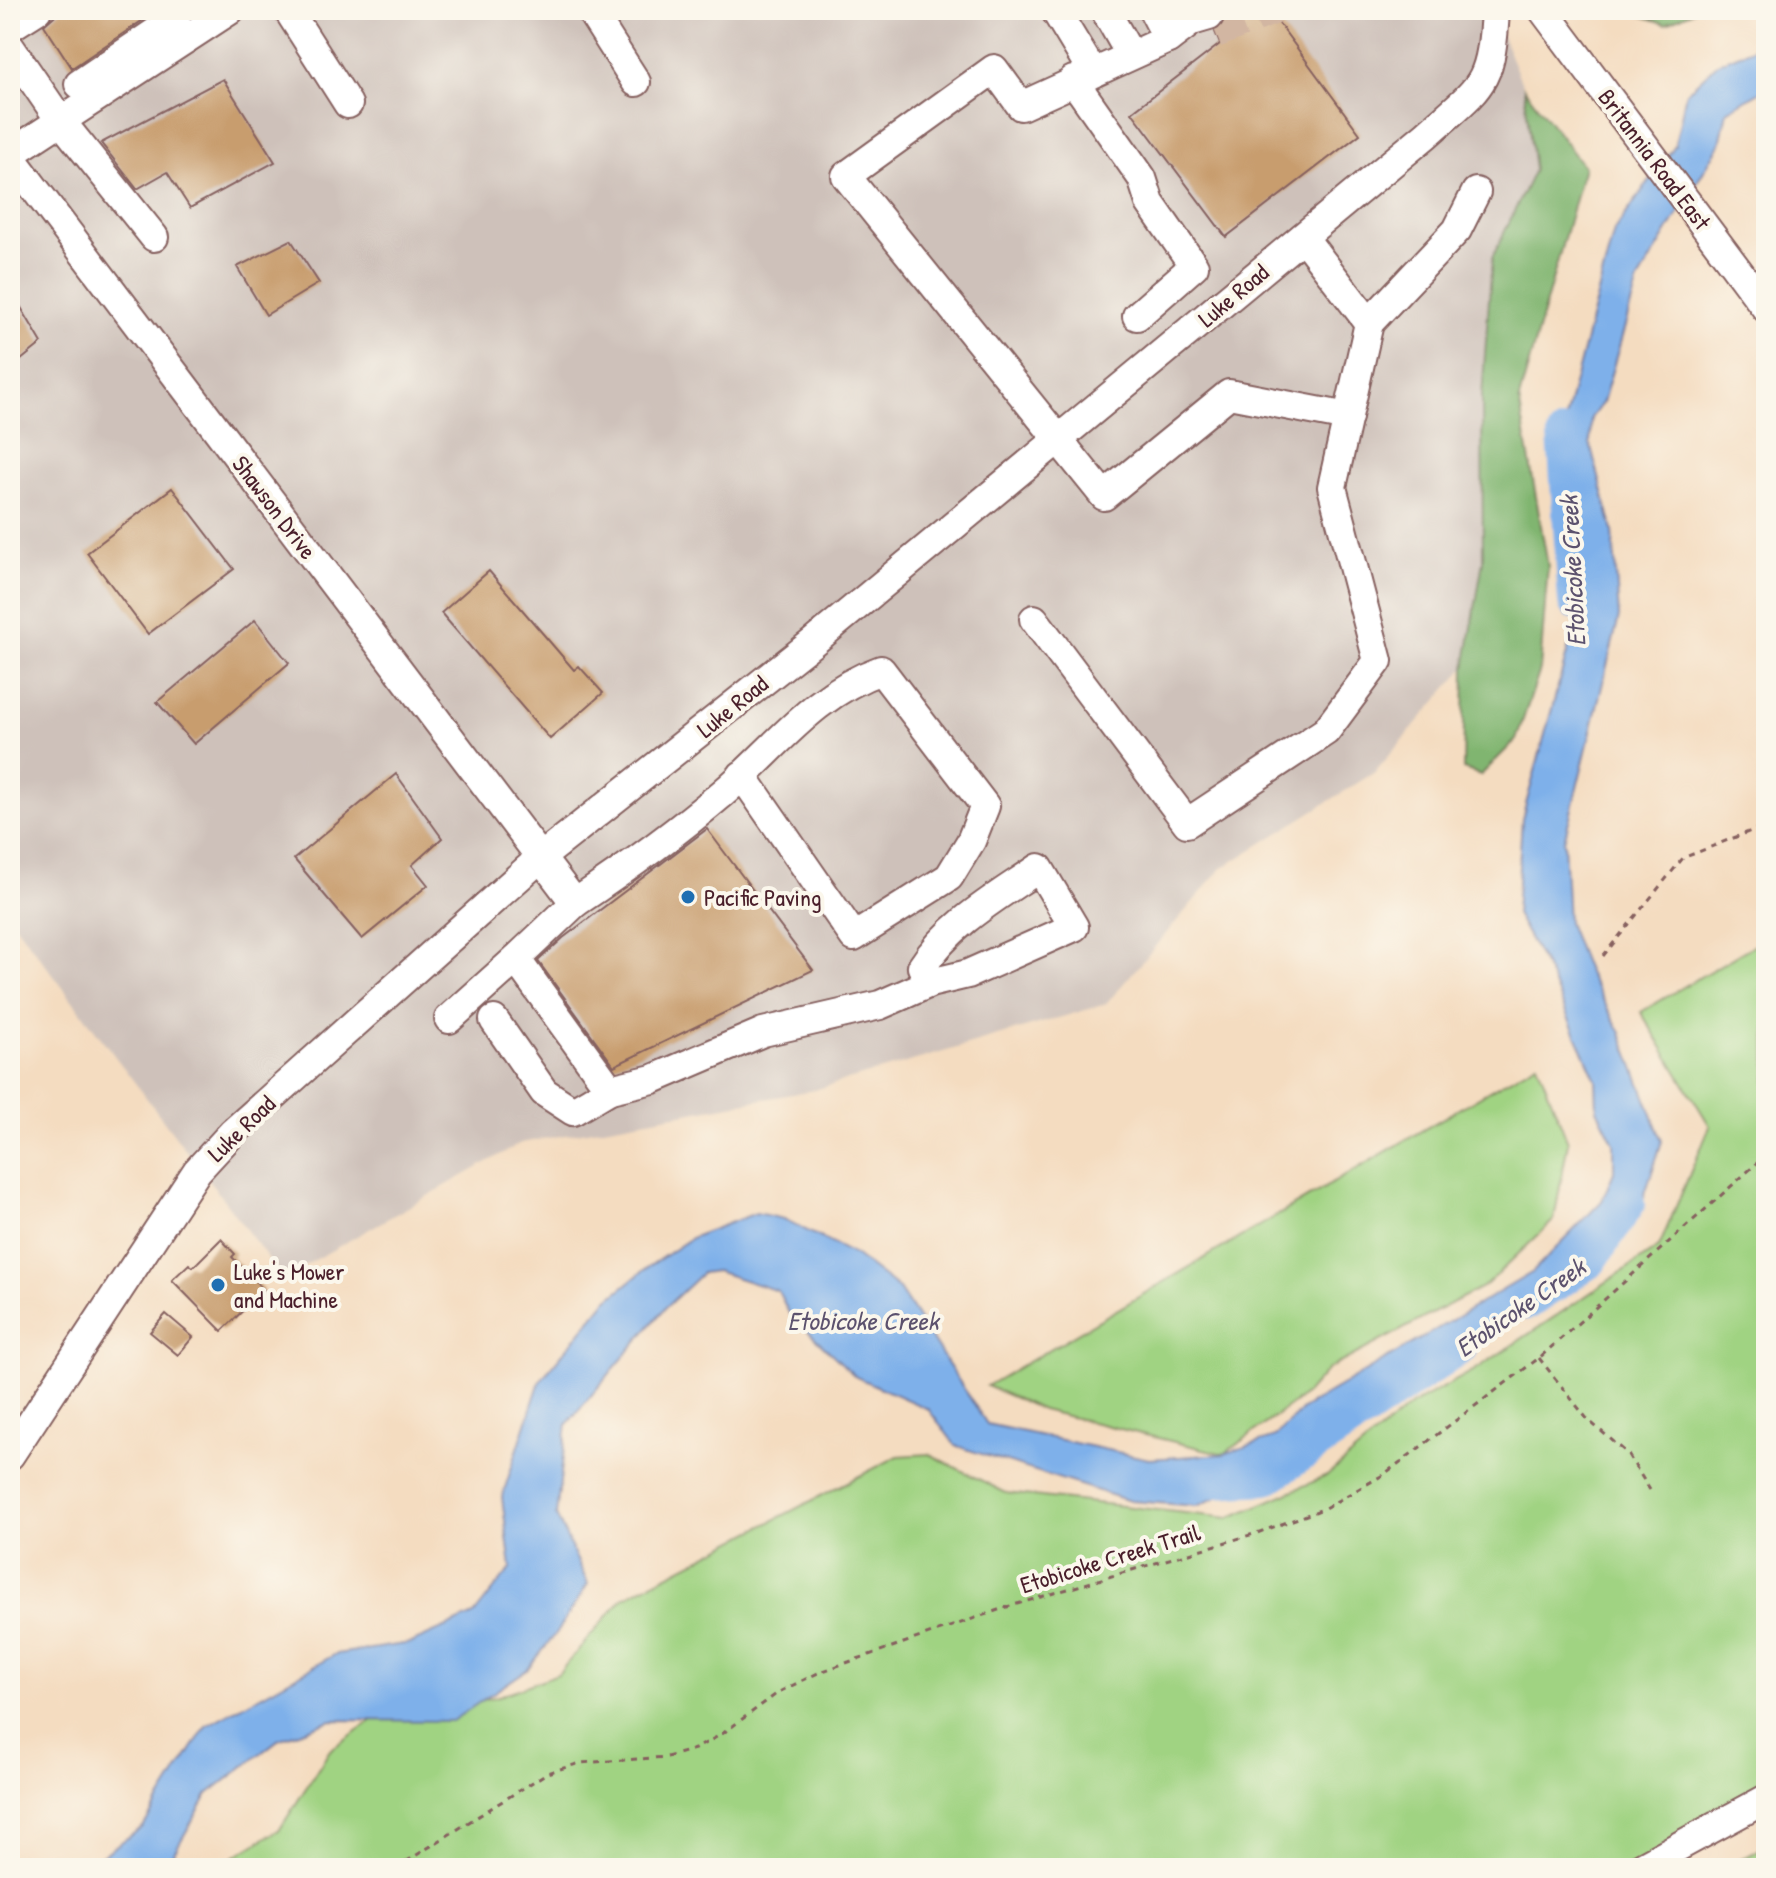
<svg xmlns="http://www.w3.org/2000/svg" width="1776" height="1878" viewBox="0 0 1776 1878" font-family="'Patrick Hand',sans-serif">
<rect width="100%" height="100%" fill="#fbf7ec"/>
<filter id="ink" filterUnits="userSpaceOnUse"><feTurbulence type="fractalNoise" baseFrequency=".0125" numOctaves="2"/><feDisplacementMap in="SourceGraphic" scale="16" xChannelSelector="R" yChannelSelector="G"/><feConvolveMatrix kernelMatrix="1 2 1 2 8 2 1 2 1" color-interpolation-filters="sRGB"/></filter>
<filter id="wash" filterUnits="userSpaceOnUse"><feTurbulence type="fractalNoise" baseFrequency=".006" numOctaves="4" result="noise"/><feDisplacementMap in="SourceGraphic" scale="32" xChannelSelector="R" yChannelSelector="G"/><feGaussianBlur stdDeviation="1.8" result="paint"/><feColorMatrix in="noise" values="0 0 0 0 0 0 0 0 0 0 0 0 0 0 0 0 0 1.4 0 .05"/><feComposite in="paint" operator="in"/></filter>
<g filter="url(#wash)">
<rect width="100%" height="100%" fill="#f4dcc0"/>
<!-- industrial -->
<polygon fill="#cec1ba" points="10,10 1491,10 1524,88 1534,170 1492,258 1482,396 1483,561 1465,668 1375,772 1221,869 1106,1004 814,1090 521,1143 283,1278 10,918"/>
<!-- green -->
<g fill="#a0d382" stroke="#757956" stroke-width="2">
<polygon points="1766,938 1766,1800 1639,1868 215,1868 280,1829 330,1750 373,1720 442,1711 502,1695 558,1674 623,1598 898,1456 929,1454 1006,1493 1229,1518 1327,1476 1411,1405 1475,1370 1659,1247 1710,1126 1641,1012"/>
<polygon points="1537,1063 1568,1142 1554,1220 1486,1285 1328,1369 1306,1394 1224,1454 1042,1410 987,1386"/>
<polygon points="1766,1846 1766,1868 1726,1868"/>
</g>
<!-- forest -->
<g fill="#80b570" stroke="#656a4e" stroke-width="2">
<polygon points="1625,10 1695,10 1666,24"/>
<polygon points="1524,88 1584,167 1519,399 1548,566 1540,670 1516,740 1481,775 1463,769 1465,668 1483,561 1482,396 1492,258 1534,170"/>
</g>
<!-- water -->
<polygon fill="#7eb0ea" stroke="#64688a" stroke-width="2" points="1766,43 1766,88 1727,111 1720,144 1638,281 1603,402 1591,418 1590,443 1613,531 1619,617 1564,841 1568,923 1587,971 1621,1033 1662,1141 1642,1203 1558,1285 1479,1345 1366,1402 1288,1466 1197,1506 1130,1501 956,1446 928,1409 856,1377 789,1313 778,1291 716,1271 702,1273 665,1308 567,1424 556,1515 588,1584 558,1631 528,1669 452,1721 331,1720 278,1740 208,1794 165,1868 90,1868 98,1858 143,1827 206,1726 336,1654 411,1643 474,1615 511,1568 502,1497 540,1381 606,1301 648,1267 693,1237 756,1213 784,1219 855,1255 899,1289 987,1424 1149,1459 1224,1454 1275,1437 1302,1409 1533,1272 1602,1201 1614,1172 1614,1143 1597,1109 1596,1080 1550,976 1516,914 1522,819 1576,620 1569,591 1576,505 1561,462 1562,431 1614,231 1675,145 1686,93 1718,63"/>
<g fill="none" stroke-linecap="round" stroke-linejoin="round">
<!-- river -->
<g stroke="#7eb0ea" stroke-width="34">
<polyline points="1564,435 1575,602"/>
<polyline points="1527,1303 1590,1261 1628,1204"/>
<polyline points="1213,1481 1267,1478 1460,1348"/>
</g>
</g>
<g id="blocks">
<!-- building -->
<g fill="#c89d6e">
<polygon points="61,10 141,10 146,18 72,68 44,25"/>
<polygon points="1225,10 1269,10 1360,134 1226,237 1132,112 1220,44 1215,32 1225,21"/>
<polygon points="223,79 275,162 190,208 167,172 137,189 101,143"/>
<polygon points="291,240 319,283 266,315 237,267"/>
<polygon points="10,289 42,343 10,369"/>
<polygon points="172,488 234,569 148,634 87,553"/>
<polygon points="489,571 574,670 579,666 603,693 550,739 441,613"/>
<polygon points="255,620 289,663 194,744 157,702"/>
<polygon points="396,774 442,838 412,865 428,885 362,939 294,859"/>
<polygon points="707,829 813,970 614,1066 538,961 563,938"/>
<polygon points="221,1239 235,1254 232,1257 264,1290 222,1331 172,1280 189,1264 193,1267"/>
<polygon points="166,1314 193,1337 178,1355 150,1332"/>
</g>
</g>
</g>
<g filter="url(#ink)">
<use href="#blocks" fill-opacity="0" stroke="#86615f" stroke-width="2"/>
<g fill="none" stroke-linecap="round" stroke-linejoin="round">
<!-- minor-tunnel -->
<polyline stroke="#d2b6a2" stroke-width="28" stroke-dasharray="28 14" stroke-linecap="butt" points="1216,34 1276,10"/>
<!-- minor casing -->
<g stroke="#86615f" stroke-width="32">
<g id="minor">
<polyline points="288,10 348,104"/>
<polyline points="590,10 636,82"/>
<polyline points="1055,10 1092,71"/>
<polyline points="1105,10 1130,54"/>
<polyline points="1153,10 1168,39 1021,106 994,69 846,176 1104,496 1229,394 1348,417"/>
<polyline points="1543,10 1766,308"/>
<polyline points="10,27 37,10"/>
<polyline points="1168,39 1192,21 1209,16"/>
<polyline points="10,47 60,120 154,237"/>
<polyline points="1073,80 1142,178 1150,203 1194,266 1137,316"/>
<polyline points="79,84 175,19 177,10"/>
<polyline points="10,154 230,10"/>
<path d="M 10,156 L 575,903 L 516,959 L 610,1089 L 653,1079 L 763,1032 L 880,1005 L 930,983 L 968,974 L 1074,927 L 1039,868 C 997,897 950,923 922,967 L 930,983"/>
<polyline points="1303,237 1369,323 1457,230 1476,192"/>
<polyline points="1034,619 1187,823 1326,731 1378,661 1332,487 1369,323"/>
<path d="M 575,903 C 626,869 676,833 723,793 C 776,748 813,694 881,670 L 985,806 L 971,841 L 949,877 L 854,937 L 742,775"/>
<polyline points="449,1019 516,959"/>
<polyline points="494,1020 544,1092 573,1111 610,1089"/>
<path d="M 10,1455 L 197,1171 L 232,1133 L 540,858 L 812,643 L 1426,135 C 1481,85 1491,88 1495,10"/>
<polyline points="1639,1868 1766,1799"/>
</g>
</g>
<!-- path -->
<g stroke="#86615f" stroke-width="3" stroke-dasharray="6 6" stroke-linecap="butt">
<polyline points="1603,956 1683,858 1766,825"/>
<polyline points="1539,1358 1588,1420 1627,1453 1650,1490"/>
<polyline points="396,1868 547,1773 580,1763 667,1757 695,1749 722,1734 779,1692 820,1672 1007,1607 1257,1533 1323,1509 1383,1475 1539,1358 1766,1155"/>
</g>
<!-- minor -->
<use href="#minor" stroke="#fff" stroke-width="28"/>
</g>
</g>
<!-- markers -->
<g fill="#1f6fb2" stroke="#fbf7ec" stroke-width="3">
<circle cx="688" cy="897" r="8"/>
<circle cx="218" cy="1285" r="8"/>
</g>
<g text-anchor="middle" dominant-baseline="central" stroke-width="8" stroke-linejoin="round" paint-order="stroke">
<!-- street labels -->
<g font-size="24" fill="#4a1f2b" stroke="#fbf7ec">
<text transform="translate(1655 159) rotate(53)">Britannia Road East</text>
<text transform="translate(1233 295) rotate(-40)">Luke Road</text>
<text transform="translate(275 507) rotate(53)">Shawson Drive</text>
<text transform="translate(732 706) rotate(-39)">Luke Road</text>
<text transform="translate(241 1128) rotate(-44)">Luke Road</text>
<text transform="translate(1110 1558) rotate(-17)">Etobicoke Creek Trail</text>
</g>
<!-- poi labels -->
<g font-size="24" fill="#4a1f2b" stroke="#fbf7ec" text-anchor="start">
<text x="704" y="897">Pacific Paving</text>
<text x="234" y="1271">Luke's Mower<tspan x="234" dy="28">and Machine</tspan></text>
</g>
<!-- water labels -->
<g font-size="26" font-style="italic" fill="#5c526e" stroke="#fbf7ec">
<text transform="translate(1572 571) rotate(-93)">Etobicoke Creek</text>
<text transform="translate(1520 1307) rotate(-35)">Etobicoke Creek</text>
<text x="863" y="1320">Etobicoke Creek</text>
</g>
</g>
<!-- margin -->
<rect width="1776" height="1878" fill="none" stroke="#fbf7ec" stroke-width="40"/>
</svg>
